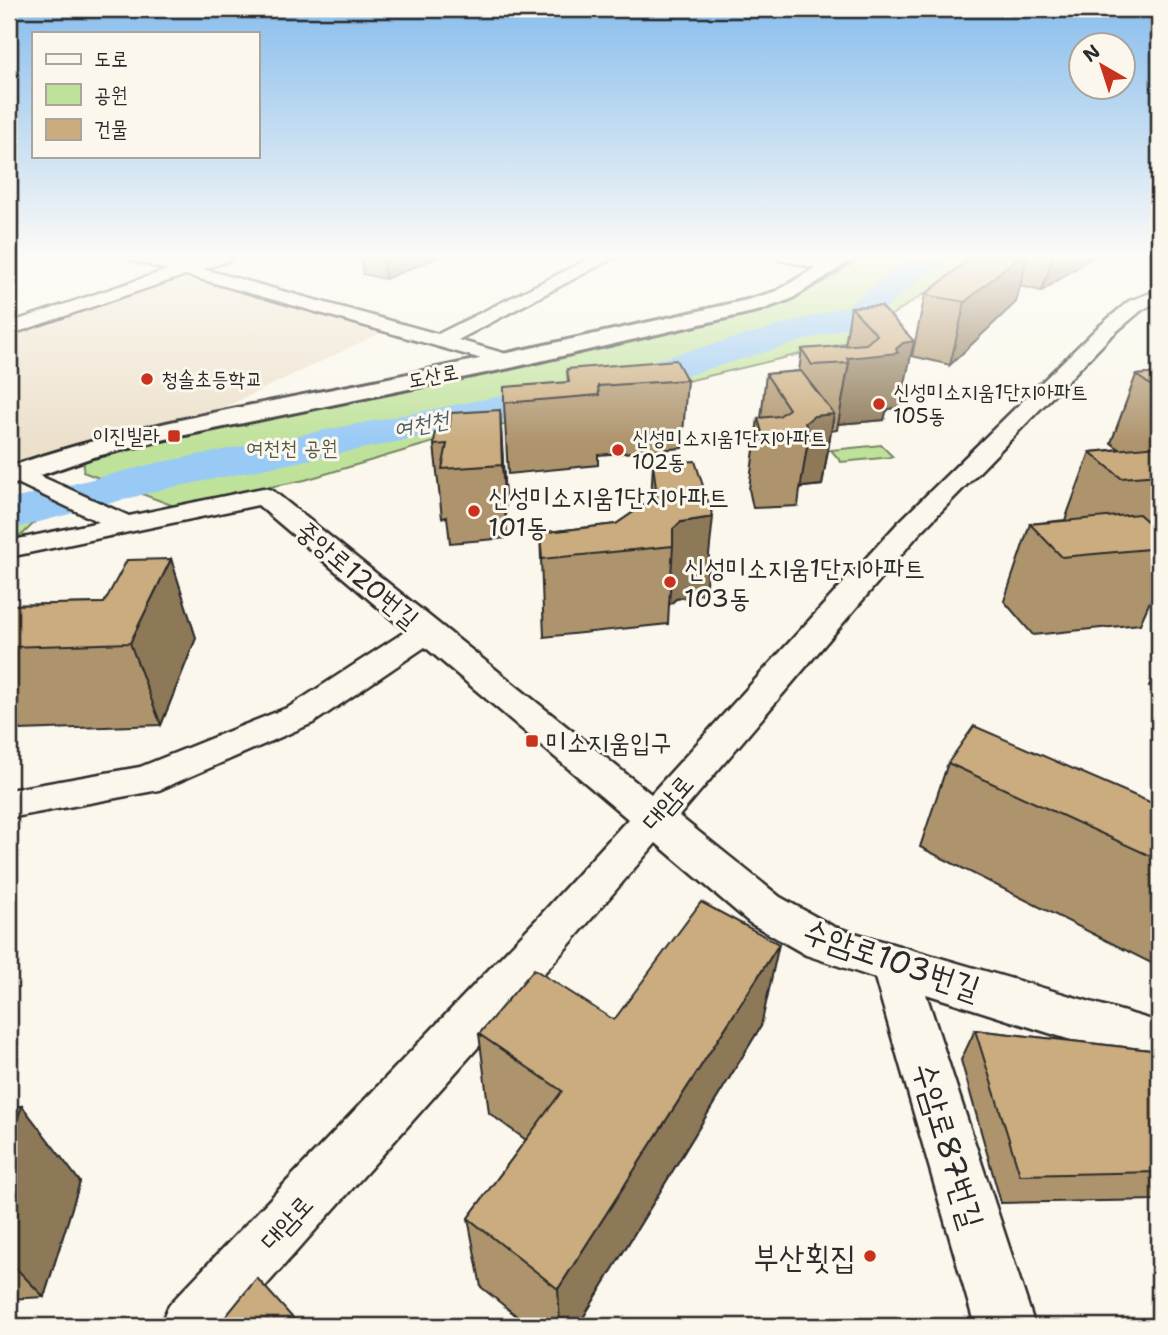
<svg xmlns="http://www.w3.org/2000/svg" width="1168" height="1335" viewBox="0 0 1168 1335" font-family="'Shantell Sans','Poor Story',sans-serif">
<rect width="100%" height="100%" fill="#fbf7ec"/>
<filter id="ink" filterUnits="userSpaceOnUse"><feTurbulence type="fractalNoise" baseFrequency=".0143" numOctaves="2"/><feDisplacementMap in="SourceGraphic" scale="14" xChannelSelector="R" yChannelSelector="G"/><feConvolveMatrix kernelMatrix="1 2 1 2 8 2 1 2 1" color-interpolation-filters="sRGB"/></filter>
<g filter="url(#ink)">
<!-- built -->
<polygon fill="#ece0cb" points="185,270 391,328 181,428 17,474 9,470 9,329"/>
<!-- green -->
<g fill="#bfe29b" stroke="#758663" stroke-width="2">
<polygon points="865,256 988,256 950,277 850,342 437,441 305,480 174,506 83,472 85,457 483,373 789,297 825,281"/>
<polygon points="881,445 893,457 841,462 831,450"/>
<polygon points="9,499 41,516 23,534 9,538"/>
</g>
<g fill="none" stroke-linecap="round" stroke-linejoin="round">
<!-- river -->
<polygon fill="#99caf5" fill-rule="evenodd" points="912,256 951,256 947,263 925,275 872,320 612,398 160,490 9,530 9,500 156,463 592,378 848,306"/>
<!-- minor casing -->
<g stroke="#2b2b2b" stroke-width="5">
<g id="minor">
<polygon points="129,256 157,256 184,264 207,256 233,256 231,260 203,269 438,334 595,256 617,256 458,340 517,357 520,361 517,365 510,367 186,275 9,335 9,323 167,270 131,260"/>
<polygon points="777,256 811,256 839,262 842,266 833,271 779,260"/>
<polygon points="1159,290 1159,302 1143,309 1110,337 918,535 679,816 780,897 834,927 1159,1022 1159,1068 926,994 1035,1326 975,1326 875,978 806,955 750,923 656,843 569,945 230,1326 160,1326 169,1305 537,919 628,819 425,647 313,723 159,790 9,818 9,790 140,767 289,707 406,631 258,505 9,557 9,541 99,522 9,479 9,462 129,516 263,488 272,490 651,794 898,523 1096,329 1129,301"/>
</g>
</g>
<!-- major casing -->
<g stroke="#2b2b2b" stroke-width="6">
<path id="major" d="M 835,256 L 858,256 L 791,299 L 761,310 L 510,368 L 166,439 L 93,457 L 9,486 L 9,467 C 124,427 244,407 364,383 C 492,357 620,329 747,300 L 777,291 Z"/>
</g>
<!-- minor -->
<use href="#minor" fill="#fbf7ec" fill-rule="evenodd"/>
<!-- major -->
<use href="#major" fill="#fbf7ec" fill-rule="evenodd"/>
</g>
<!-- wall -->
<g fill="#ae946d" stroke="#2b2b2b" stroke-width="2">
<polygon points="361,256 440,256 385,279 363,274"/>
<polygon points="973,256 1053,256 1042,291 1020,286 1016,302 950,365 912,356 925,295"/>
<polygon points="881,306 900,407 889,409 886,412 884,420 838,424 837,430 831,431 822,485 803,487 800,490 798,506 753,508 749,489 758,418 761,418 766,374 799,371 802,349 845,346 851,307"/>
<polygon points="567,369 687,380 682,448 598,455 598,465 508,474 504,403 568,382"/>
<polygon points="1159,373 1159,581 1140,624 1033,635 1004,601 1030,524 1065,520 1090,452 1119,449 1111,443 1136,375"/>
<polygon points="500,410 507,538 450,543 447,517 442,518 434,445 449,432"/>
<polygon points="653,464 705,593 676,599 669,605 668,624 544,637 540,533 616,524 651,500"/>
<polygon points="171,559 196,638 161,725 20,730 9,708 9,605 104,603"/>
<polygon points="1159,665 1159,690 1149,686"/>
<polygon points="948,763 1159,806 1159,967 920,847"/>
<polygon points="614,1020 761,1026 578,1326 529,1326 481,1287 468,1218 526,1140 489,1113 479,1034"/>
<polygon points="975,1030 1159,1051 1159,1200 1001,1203 961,1060"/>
<polygon points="22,1106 80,1182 44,1297 9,1299 9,1107"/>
</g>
<!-- shaded-wall -->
<g fill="#8d7859" stroke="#2b2b2b" stroke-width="2">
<polygon points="382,256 440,256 385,279"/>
<polygon points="1019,256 1028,256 1016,302 950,365 965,302"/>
<polygon points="1053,256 1094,256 1042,291"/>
<polygon points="914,341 900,407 889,409 886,412 884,420 838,424 849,363 847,358 896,349 903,343"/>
<polygon points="500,410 504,480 507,538 502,465"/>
<polygon points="834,414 822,485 803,487 800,490 809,434 805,423 814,416"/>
<polygon points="713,517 705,593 676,599 669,605 673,546 673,529 681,522"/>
<polygon points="171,559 196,638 161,725 130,643"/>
<polygon points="779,944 761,1026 578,1326 560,1326 558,1289"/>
<polygon points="22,1106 80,1182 44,1297 9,1261 9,1141"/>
</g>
<!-- building -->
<g fill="#caac7f" stroke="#2b2b2b" stroke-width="2">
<polygon points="973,256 1019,256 965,302 925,295"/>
<polygon points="881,306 914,341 903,343 896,349 898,353 847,358 849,363 812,365 802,349 866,344 877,335 851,307"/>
<polygon points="676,360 687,380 598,386 599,395 504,403 504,387 569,382 567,369"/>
<polygon points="801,371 834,414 814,416 805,423 809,434 763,436 758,418 779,416 789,409 766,374"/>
<polygon points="1159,373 1159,391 1136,375"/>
<polygon points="500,410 502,465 442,469 447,444 434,445 435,433 449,432 451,413"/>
<polygon points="1159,446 1159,475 1121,478 1090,452"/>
<polygon points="695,461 713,517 681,522 673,529 673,546 542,559 540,533 616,524 657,496 653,464"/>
<polygon points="1139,514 1159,532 1159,548 1062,557 1030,524"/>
<polygon points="171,559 130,643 9,647 9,605 104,603 127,560"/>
<polygon points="974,726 1159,806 1159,860 948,763"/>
<polygon points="701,902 779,944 558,1289 468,1218 562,1091 479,1034 534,969 614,1020"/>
<polygon points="975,1030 1159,1051 1159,1172 1020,1175"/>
<polygon points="22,1106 9,1141 9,1107"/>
<polygon points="257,1278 300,1326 218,1326"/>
</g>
</g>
<!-- sky -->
<linearGradient id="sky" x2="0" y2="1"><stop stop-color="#88bded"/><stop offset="0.58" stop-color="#fdfbf6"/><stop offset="1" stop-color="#fdfbf6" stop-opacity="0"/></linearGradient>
<rect width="1168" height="443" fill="url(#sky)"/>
<!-- markers -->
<g fill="#c8321e" stroke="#fbf7ec" stroke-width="2.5">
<circle cx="147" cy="379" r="7"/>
<circle cx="879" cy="404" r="7"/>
<rect x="167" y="429" width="14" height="14" rx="3.5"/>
<circle cx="618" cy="450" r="7"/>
<circle cx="474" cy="511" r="7"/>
<circle cx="670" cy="582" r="7"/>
<rect x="525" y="734" width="14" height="14" rx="3.5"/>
<circle cx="870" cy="1256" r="7"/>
</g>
<g text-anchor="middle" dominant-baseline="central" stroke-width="6" stroke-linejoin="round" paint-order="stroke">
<!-- far-street labels -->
<g font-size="21" fill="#2b2b2b" stroke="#fbf7ec">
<text transform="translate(433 376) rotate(-11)">도산로</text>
</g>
<!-- far-poi labels -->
<g font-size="21" fill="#2b2b2b" stroke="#fbf7ec" text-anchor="start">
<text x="161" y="379">청솔초등학교</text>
<text x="893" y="392">신성미소지움1단지아파트<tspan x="893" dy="24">105동</tspan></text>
<text x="160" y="436" text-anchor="end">이진빌라</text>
<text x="632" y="438">신성미소지움1단지아파트<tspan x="632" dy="24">102동</tspan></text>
</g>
<!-- far-park labels -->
<g font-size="21" fill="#505947" stroke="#fbf7ec">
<text x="292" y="448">여천천 공원</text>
</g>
<!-- far-water labels -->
<g font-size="23" font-style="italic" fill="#4c5b68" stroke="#fbf7ec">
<text transform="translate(421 424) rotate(-11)">여천천</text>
</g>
<!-- poi labels -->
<g font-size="26" fill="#2b2b2b" stroke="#fbf7ec" text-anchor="start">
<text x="488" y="496">신성미소지움1단지아파트<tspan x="488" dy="30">101동</tspan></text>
<text x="684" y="567">신성미소지움1단지아파트<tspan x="684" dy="30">103동</tspan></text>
<text x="546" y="741">미소지움입구</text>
</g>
<!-- street labels -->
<g font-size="26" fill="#2b2b2b" stroke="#fbf7ec">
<text transform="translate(358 574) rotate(40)">중앙로120번길</text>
<text transform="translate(667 802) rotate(-49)">대암로</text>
<text transform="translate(286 1222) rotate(-47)">대암로</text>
</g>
<!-- near-street labels -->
<g font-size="32" fill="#2b2b2b" stroke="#fbf7ec">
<text transform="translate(892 959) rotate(19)">수암로103번길</text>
<text transform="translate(949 1145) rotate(73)">수암로87번길</text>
</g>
<!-- near-poi labels -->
<g font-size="32" fill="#2b2b2b" stroke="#fbf7ec" text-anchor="end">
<text x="856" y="1256">부산횟집</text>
</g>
</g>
<!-- margin -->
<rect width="1168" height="1335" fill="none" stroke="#fbf7ec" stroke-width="35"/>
<rect x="18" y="18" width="1133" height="1300" fill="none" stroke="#2b2b2b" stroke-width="2.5" filter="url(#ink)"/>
<!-- legend -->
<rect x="32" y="32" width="228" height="126" fill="#fbf7ec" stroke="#a8a59f" stroke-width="2"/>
<rect x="46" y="54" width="35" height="10" fill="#fbf7ec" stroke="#a8a59f" stroke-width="2"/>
<text x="94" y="66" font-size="21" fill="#2b2b2b">도로</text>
<rect x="46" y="84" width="35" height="21" fill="#bfe29b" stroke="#a8a59f" stroke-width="2"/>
<text x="94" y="102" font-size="21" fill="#2b2b2b">공원</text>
<rect x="46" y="119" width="35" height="21" fill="#caac7f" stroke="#a8a59f" stroke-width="2"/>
<text x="94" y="136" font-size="21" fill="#2b2b2b">건물</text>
<!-- north arrow -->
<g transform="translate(1102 66) rotate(321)"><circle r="33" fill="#fbf7ec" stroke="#a8a59f" stroke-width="2"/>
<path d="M0-5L12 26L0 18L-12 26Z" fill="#c8321e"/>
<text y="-10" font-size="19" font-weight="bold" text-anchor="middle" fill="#2b2b2b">N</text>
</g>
</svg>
